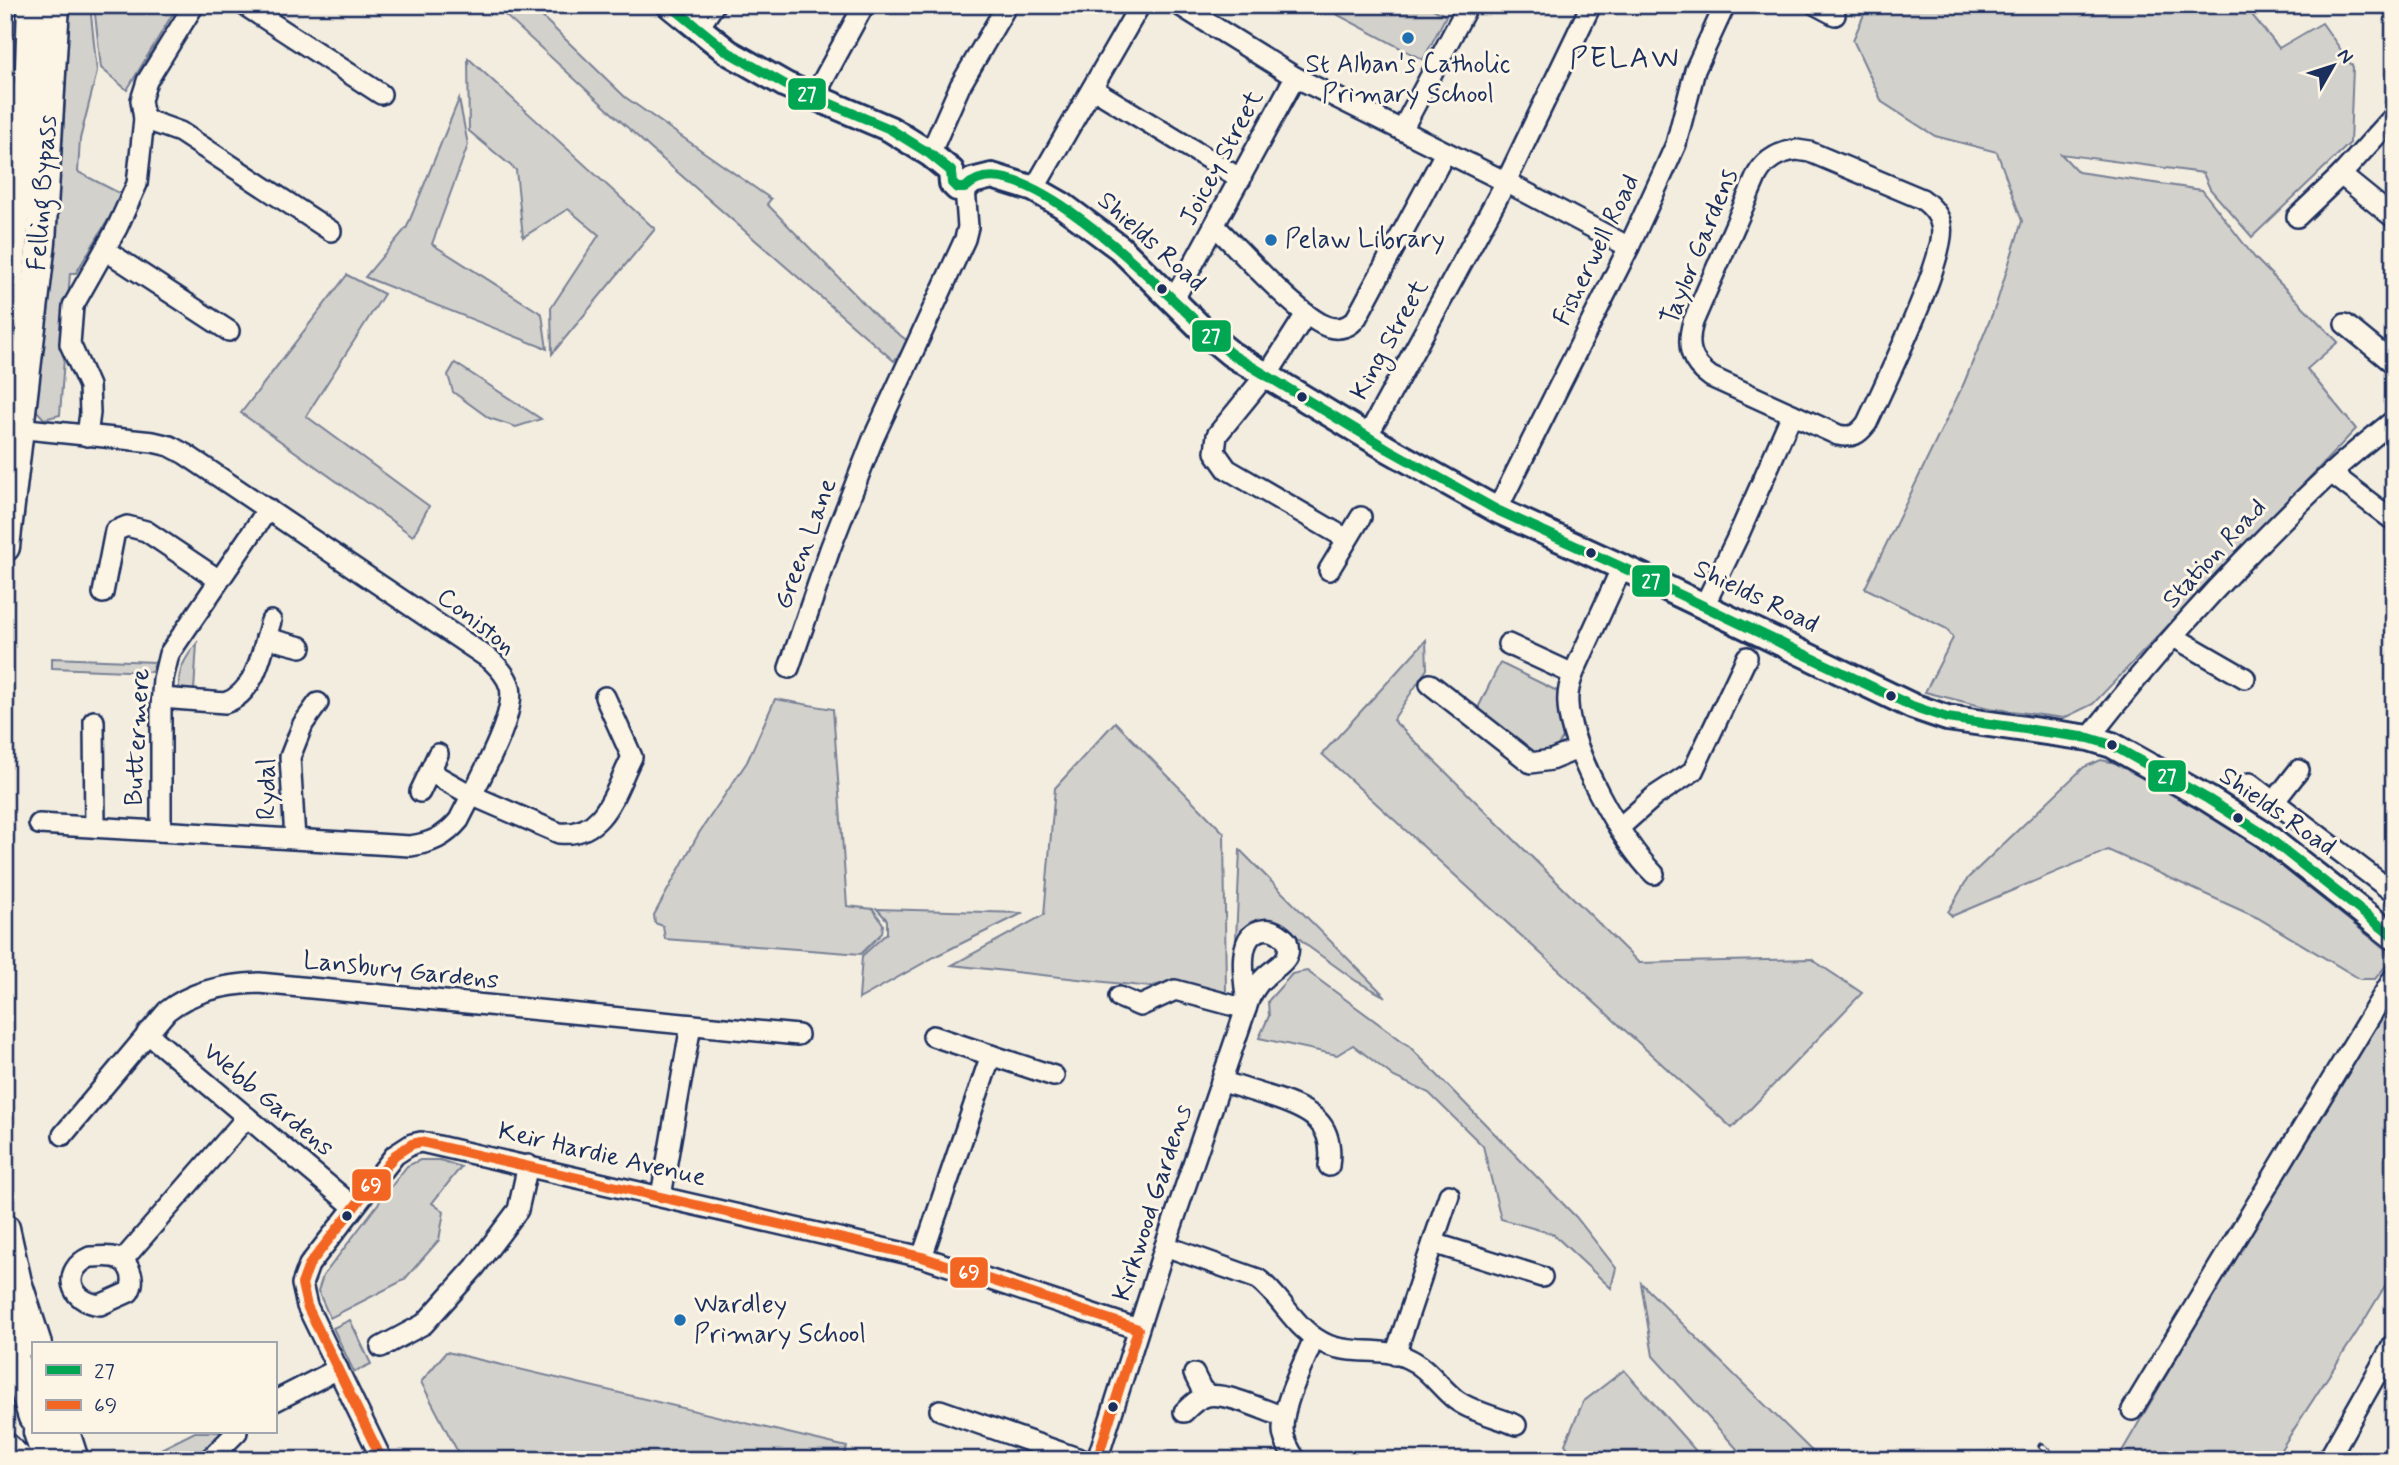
<svg xmlns="http://www.w3.org/2000/svg" width="2399" height="1465" viewBox="0 0 2399 1465" font-family="Mynerve,sans-serif">
<rect width="100%" height="100%" fill="#f3ede0"/>
<filter id="ink" filterUnits="userSpaceOnUse"><feTurbulence type="fractalNoise" baseFrequency=".0143" numOctaves="2"/><feDisplacementMap in="SourceGraphic" scale="14" xChannelSelector="R" yChannelSelector="G"/><feConvolveMatrix kernelMatrix="1 2 1 2 8 2 1 2 1" color-interpolation-filters="sRGB"/></filter>
<g filter="url(#ink)">
<!-- green -->
<g fill="#d3d1cc" stroke="#778095" stroke-width="2">
<polygon points="68,5 90,5 97,72 80,139 78,172 123,195 76,273 70,273 60,415 44,419 36,410 63,138 69,19"/>
<polygon points="94,5 178,5 127,90 101,68"/>
<polygon points="494,5 530,5 625,97 771,199 767,204 880,320 909,342 894,361 651,149"/>
<polygon points="1327,5 1426,5 1446,16 1423,60 1336,14"/>
<polygon points="1868,5 2244,5 2279,48 2322,23 2353,67 2350,143 2252,237 2210,189 2203,173 2061,154 2078,172 2202,190 2255,258 2338,342 2307,369 2356,429 2093,704 2064,718 1989,708 1925,692 1953,638 1947,629 1865,588 1964,383 1996,305 2022,221 1997,152 1935,136 1882,102 1853,40"/>
<polygon points="468,58 655,229 552,354 551,308 599,235 568,209 523,237 516,170 469,131"/>
<polygon points="459,99 468,145 432,244 542,314 547,349 365,277 407,227"/>
<polygon points="347,275 384,294 306,416 429,506 413,536 241,413"/>
<polygon points="455,363 541,419 516,427 489,418 453,392 448,375"/>
<polygon points="1426,640 1427,669 1393,720 1639,963 1811,959 1862,993 1732,1128 1322,754"/>
<path d="M 197,643 L 194,691 L 183,690 L 179,687 C 178,669 186,657 197,643 Z"/>
<polygon points="52,658 155,662 152,672 52,668"/>
<polygon points="1500,663 1557,691 1558,718 1563,738 1556,748 1534,756 1477,710"/>
<polygon points="775,699 833,709 847,906 873,909 883,924 882,933 861,954 665,939 663,926 655,923 654,915 699,833 747,762"/>
<path d="M 1115,722 L 1224,833 L 1226,993 C 1200,987 1176,977 1150,987 L 952,965 L 1044,915 L 1055,788 Z"/>
<polygon points="2101,760 2126,765 2245,837 2385,949 2390,961 2375,979 2360,979 2258,918 2108,850 1952,916 1948,912 1968,878 2084,767"/>
<polygon points="1240,850 1386,997 1356,981 1309,947 1283,924 1256,920 1236,940"/>
<polygon points="877,909 1023,913 938,955 859,999 862,956 887,933 887,920"/>
<polygon points="1307,971 1409,1046 1576,1217 1616,1268 1611,1288 1553,1234 1501,1219 1483,1146 1429,1093 1394,1077 1353,1045 1337,1055 1259,1038 1269,1016 1268,1001 1292,974"/>
<polygon points="2394,985 2394,1271 2359,1329 2274,1460 2131,1460 2121,1453"/>
<polygon points="420,1160 440,1160 461,1167 432,1203 444,1212 439,1240 404,1280 330,1318 318,1291 323,1276 407,1166"/>
<polygon points="1641,1283 1821,1460 1747,1460 1653,1356"/>
<polygon points="350,1320 371,1364 354,1372 333,1328"/>
<polygon points="446,1352 447,1352 847,1447 843,1460 462,1460 421,1382"/>
<polygon points="1624,1370 1704,1460 1577,1460 1565,1444 1583,1402"/>
<path d="M 195,1432 L 222,1432 C 192,1465 181,1460 139,1460 Z"/>
</g>
<g fill="none" stroke-linecap="round" stroke-linejoin="round">
<!-- minor casing -->
<g stroke="#1b2f5e" stroke-width="24">
<g id="minor">
<polyline points="244,5 381,94"/>
<polyline points="1179,5 1295,77 1506,182 1629,247"/>
<polyline points="1816,5 1835,15"/>
<polyline points="698,29 714,5"/>
<polyline points="1093,89 1241,179"/>
<polyline points="814,97 864,5"/>
<polyline points="144,119 180,132 331,231"/>
<polyline points="1402,130 1468,5"/>
<path d="M 1797,150 L 1810,152 L 1922,199 C 1930,205 1939,214 1941,225 C 1949,253 1882,390 1867,423 C 1858,435 1852,438 1838,435 L 1711,377 C 1690,362 1686,346 1693,322 L 1757,175 C 1766,159 1779,152 1797,150 Z"/>
<polyline points="930,154 960,86 1007,5"/>
<polyline points="2341,175 2394,218"/>
<polyline points="1034,189 1140,5"/>
<polyline points="2297,217 2341,175 2394,116"/>
<path d="M 1215,226 C 1238,248 1302,320 1329,327 C 1340,330 1350,327 1357,317 L 1445,153"/>
<polyline points="105,250 229,331"/>
<polyline points="1173,301 1295,77"/>
<polyline points="1306,314 1273,366 1217,435 1215,452 1227,469 1347,539"/>
<polyline points="2345,324 2394,364"/>
<path d="M 7,427 L 153,442 L 170,446 L 185,454 L 491,660 C 499,668 507,676 510,687 C 517,717 473,791 459,820 C 445,837 431,843 410,846 L 39,824"/>
<polyline points="87,436 90,413 89,386 70,344 73,306 117,228 137,184 144,119 141,100 147,81 194,5"/>
<polyline points="1367,437 1506,182 1591,5"/>
<polyline points="2331,473 2394,521"/>
<polyline points="1497,510 1629,247 1664,171 1676,144 1695,70 1725,5"/>
<path d="M 1622,567 L 1574,672 C 1570,683 1567,692 1568,704 C 1570,750 1621,842 1654,874"/>
<polyline points="1329,570 1361,517"/>
<polyline points="103,593 115,531 127,526 146,531 219,580"/>
<polyline points="1704,606 1739,534 1792,414"/>
<polyline points="2174,637 2245,678"/>
<polyline points="266,638 301,647"/>
<polyline points="1508,644 1573,674"/>
<polyline points="789,668 830,549 873,439 965,239 968,227 965,188"/>
<polyline points="1430,684 1531,763 1551,760 1578,749"/>
<path d="M 162,698 L 225,703 C 257,692 262,650 271,621"/>
<polyline points="94,721 95,827"/>
<path d="M 2089,738 C 2162,645 2243,556 2329,475 C 2349,456 2372,438 2394,420"/>
<path d="M 430,772 L 471,795 L 559,833 C 605,838 615,790 632,757 L 605,697"/>
<polyline points="2250,783 2394,893"/>
<polyline points="420,792 438,754"/>
<polyline points="2274,802 2299,770"/>
<polyline points="1619,828 1655,796 1693,771 1747,657"/>
<polyline points="161,831 161,708 163,679 169,654 268,509"/>
<polyline points="295,839 290,757 303,724 318,703"/>
<polyline points="1119,997 1140,1006 1175,990 1246,1009"/>
<polyline points="147,1033 354,1207"/>
<polyline points="933,1036 1054,1076"/>
<path d="M 1221,1081 C 1238,1087 1256,1092 1274,1098 C 1310,1110 1335,1122 1329,1166"/>
<path d="M 63,1135 L 167,1011 C 192,991 228,984 259,983 L 798,1035"/>
<polyline points="661,1196 691,1025"/>
<polyline points="1433,1243 1542,1277"/>
<path d="M 1165,1246 L 1258,1279 C 1284,1299 1296,1332 1328,1345 C 1353,1355 1383,1347 1407,1358 C 1428,1367 1439,1387 1456,1400 C 1473,1412 1497,1417 1516,1425"/>
<path d="M 90,1257 C 97,1257 105,1256 113,1257 C 129,1260 137,1278 129,1292 L 100,1305 C 69,1302 61,1270 90,1257 Z"/>
<polyline points="922,1257 991,1055"/>
<polyline points="122,1261 247,1117"/>
<polyline points="381,1347 424,1324 475,1267 518,1210 528,1165"/>
<polyline points="1395,1355 1449,1195"/>
<polyline points="1194,1374 1202,1390 1210,1395"/>
<polyline points="275,1401 338,1369"/>
<polyline points="940,1410 1083,1460"/>
<polyline points="2132,1410 2394,977"/>
<path d="M 1184,1412 C 1191,1405 1198,1398 1208,1396 C 1226,1392 1266,1411 1284,1417"/>
<polyline points="209,1460 237,1432"/>
<polyline points="382,1460 307,1306 302,1284 309,1265 395,1155 412,1144 421,1142 922,1257 1138,1329"/>
<path d="M 1097,1460 L 1165,1246 L 1250,997 C 1254,990 1258,983 1264,978 C 1275,966 1294,961 1287,941 C 1281,934 1272,928 1263,930 C 1234,933 1245,985 1247,1004"/>
<path d="M 1296,1460 C 1290,1451 1283,1440 1283,1429 C 1283,1401 1304,1364 1314,1338"/>
<polyline points="2328,1460 2394,1343"/>
</g>
</g>
<!-- major casing -->
<g stroke="#1b2f5e" stroke-width="30">
<g id="major">
<polyline points="670,5 728,52 786,85 890,129 930,154 951,171"/>
<polyline points="951,171 952,183 957,188 965,188 972,181 992,176 1034,189 1062,205 1120,248 1208,335 1231,354 1388,449 1497,510 1641,576 1912,706 1947,718 2089,738 2112,745 2208,799 2265,835 2394,937"/>
</g>
</g>
<!-- highway casing -->
<g stroke="#1b2f5e" stroke-width="33">
<g id="highway">
<polyline points="5,319 30,67 32,5"/>
<polyline points="5,547 41,242 55,5"/>
<polyline points="5,1228 17,1282 37,1344"/>
<polyline points="5,1328 33,1417"/>
<polyline points="38,1432 47,1460"/>
<polyline points="65,1432 74,1460"/>
<polyline points="5,1447 19,1460"/>
</g>
</g>
<!-- minor -->
<use href="#minor" stroke="#fcf5e5" stroke-width="19"/>
<!-- major -->
<use href="#major" stroke="#fcf5e5" stroke-width="24"/>
<!-- highway -->
<use href="#highway" stroke="#fcf5e5" stroke-width="28"/>
<!-- rail casing -->
<g stroke="#1b2f5e" stroke-width="7">
<polyline id="rail" points="2041,1446 2058,1460"/>
</g>
<!-- rail -->
<use href="#rail" stroke="#fcf5e5" stroke-width="4.5" stroke-dasharray="13" stroke-linecap="butt"/>
<!-- bus-1 casing -->
<g stroke="#fcf5e5" stroke-width="16">
<g id="bus-1">
<polyline points="670,5 728,52 786,85 890,129 930,154 951,171"/>
<path d="M 951,171 L 952,183 L 957,188 L 965,188 C 1022,131 1188,319 1231,354 L 1388,449 L 1497,510 L 1641,576 L 1912,706 L 1947,718 L 2089,738 L 2112,745 L 2208,799 L 2265,835 L 2394,937"/>
</g>
</g>
<!-- bus-2 casing -->
<g stroke="#fcf5e5" stroke-width="16">
<polyline id="bus-2" points="382,1460 307,1306 302,1284 309,1265 395,1155 412,1144 421,1142 922,1257 1138,1329 1097,1460"/>
</g>
<!-- bus-1 -->
<use href="#bus-1" stroke="#00a651" stroke-width="10"/>
<!-- bus-2 -->
<use href="#bus-2" stroke="#f26522" stroke-width="10"/>
</g>
</g>
<!-- markers -->
<g fill="#1f6fb2" stroke="#fcf5e5" stroke-width="2.5">
<circle cx="1408" cy="38" r="7"/>
<circle cx="1271" cy="240" r="7"/>
<circle cx="680" cy="1320" r="7"/>
</g>
<g fill="#1b2f5e" stroke="#fcf5e5" stroke-width="2.5">
<circle cx="1162" cy="289" r="6"/>
<circle cx="1302" cy="397" r="6"/>
<circle cx="1591" cy="553" r="6"/>
<circle cx="1891" cy="696" r="6"/>
<circle cx="2112" cy="745" r="6"/>
<circle cx="2238" cy="818" r="6"/>
<circle cx="347" cy="1216" r="6"/>
<circle cx="1113" cy="1407" r="6"/>
</g>
<g text-anchor="middle" dominant-baseline="central" stroke-width="6" stroke-linejoin="round" paint-order="stroke">
<!-- poi labels -->
<g font-size="26" fill="#1b2f5e" stroke="#fcf5e5" text-anchor="start">
<text x="1408" y="65" text-anchor="middle">St Alban's Catholic<tspan x="1408" dy="30">Primary School</tspan></text>
<text x="1285" y="240">Pelaw Library</text>
<text x="694" y="1305">Wardley<tspan x="694" dy="30">Primary School</tspan></text>
</g>
<!-- street labels -->
<g font-size="26" fill="#1b2f5e" stroke="#fcf5e5">
<text transform="translate(1222 158) rotate(-62)">Joicey Street</text>
<text transform="translate(43 193) rotate(-86)">Felling Bypass</text>
<text transform="translate(1151 242) rotate(42)">Shields Road</text>
<text transform="translate(1700 247) rotate(-68)">Taylor Gardens</text>
<text transform="translate(1597 250) rotate(-64)">Fisherwell Road</text>
<text transform="translate(1390 340) rotate(-61)">King Street</text>
<text transform="translate(806 544) rotate(-70)">Green Lane</text>
<text transform="translate(2215 554) rotate(-47)">Station Road</text>
<text transform="translate(1756 597) rotate(26)">Shields Road</text>
<text transform="translate(476 622) rotate(38)">Coniston</text>
<text transform="translate(138 737) rotate(-87)">Buttermere</text>
<text transform="translate(268 789) rotate(-90)">Rydal</text>
<text transform="translate(2277 812) rotate(35)">Shields Road</text>
<text transform="translate(401 971) rotate(6)">Lansbury Gardens</text>
<text transform="translate(268 1100) rotate(40)">Webb Gardens</text>
<text transform="translate(602 1155) rotate(13)">Keir Hardie Avenue</text>
<text transform="translate(1153 1203) rotate(-72)">Kirkwood Gardens</text>
</g>
<!-- quarter labels -->
<g font-size="30" letter-spacing="2" fill="#1b2f5e" stroke="#fcf5e5">
<text x="1625" y="58">PELAW</text>
</g>
</g>
<g stroke="#fcf5e5" stroke-width="2.5">
<rect x="787" y="77" width="40" height="34" rx="7" fill="#00a651"/>
<rect x="1191" y="319" width="41" height="34" rx="7" fill="#00a651"/>
<rect x="1631" y="564" width="40" height="34" rx="7" fill="#00a651"/>
<rect x="2147" y="759" width="40" height="34" rx="7" fill="#00a651"/>
<rect x="351" y="1168" width="41" height="34" rx="7" fill="#f26522"/>
<rect x="949" y="1256" width="40" height="33" rx="7" fill="#f26522"/>
</g>
<g font-size="19" text-anchor="middle" font-weight="bold" fill="#fff">
<text x="807" y="101">27</text>
<text x="1211" y="343">27</text>
<text x="1651" y="588">27</text>
<text x="2167" y="783">27</text>
<text x="371" y="1192">69</text>
<text x="969" y="1279">69</text>
</g>
<!-- margin -->
<rect width="2399" height="1465" fill="none" stroke="#fcf5e5" stroke-width="28"/>
<rect x="14" y="14" width="2371" height="1437" fill="none" stroke="#1b2f5e" stroke-width="2.5" filter="url(#ink)"/>
<!-- legend -->
<rect x="32" y="1342" width="245" height="91" fill="#fcf5e5" stroke="#a2a6af" stroke-width="2"/>
<rect x="46" y="1365" width="35" height="10" fill="#00a651" stroke="#a2a6af" stroke-width="2"/>
<text x="94" y="1378" font-size="21" fill="#1b2f5e">27</text>
<rect x="46" y="1400" width="35" height="10" fill="#f26522" stroke="#a2a6af" stroke-width="2"/>
<text x="94" y="1412" font-size="21" fill="#1b2f5e">69</text>
<!-- north arrow -->
<g transform="translate(2333 66) rotate(51)" stroke="#fcf5e5" stroke-width="5" paint-order="stroke">
<path d="M0-5L12 26L0 18L-12 26Z" fill="#1b2f5e"/>
<text y="-10" font-size="19" font-weight="bold" text-anchor="middle" fill="#1b2f5e">N</text>
</g>
</svg>
